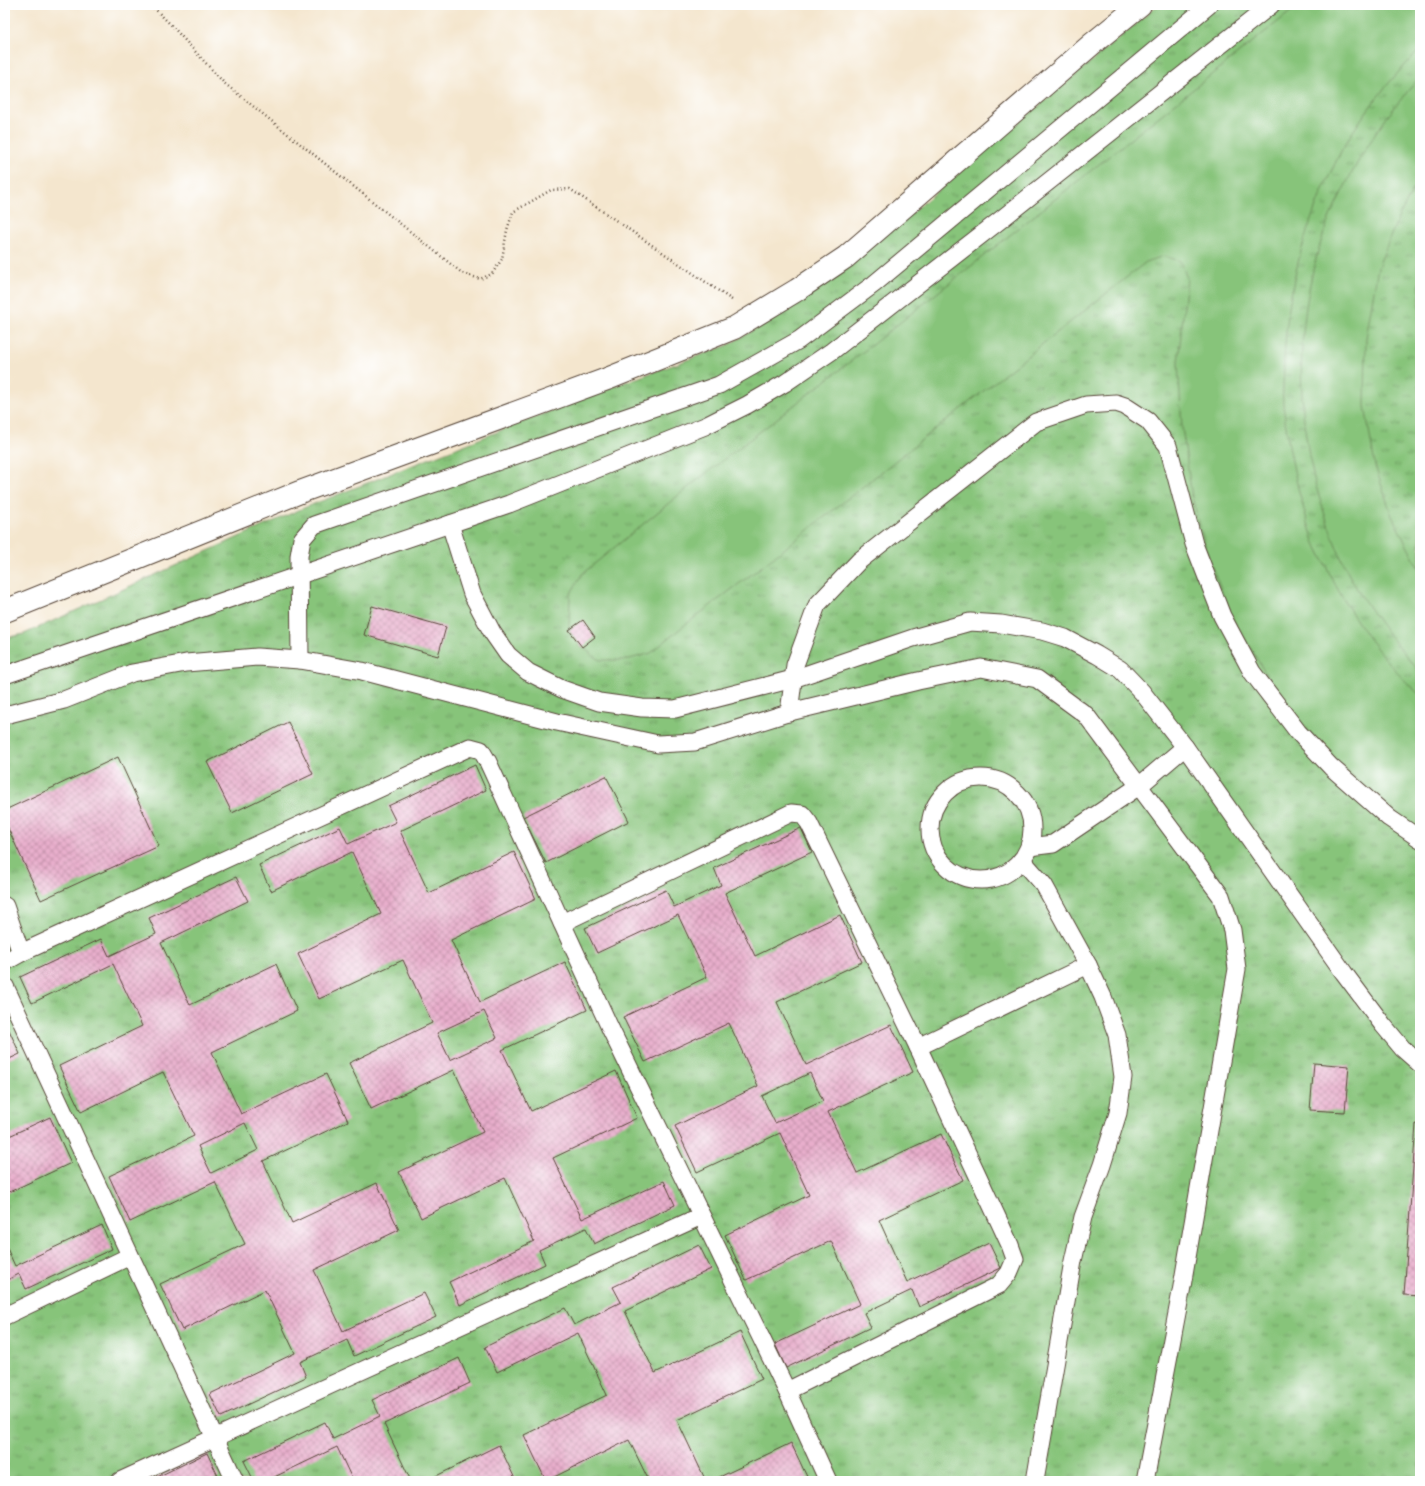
<svg xmlns="http://www.w3.org/2000/svg" width="1425" height="1486" viewBox="0 0 1425 1486" font-family="Cardo,serif">
<defs>
<pattern id="grass-tufts" width="24" height="20" patternUnits="userSpaceOnUse"><rect width="24" height="20" fill="#87c47a"/><path d="M3 7l-1-3M5 7V3M7 7l1-3M15 17l-1-3M17 17v-4M19 17l1-3" fill="none" stroke="#709f63"/></pattern>
<pattern id="building-cross-hatch" width="8" height="8" patternUnits="userSpaceOnUse"><rect width="8" height="8" fill="#e8aecc"/><path d="M0 0l8 8M0 8l8-8" fill="none" stroke="#bd8ea5"/></pattern>
</defs>
<rect width="100%" height="100%" fill="#fff"/>
<filter id="ink" filterUnits="userSpaceOnUse"><feTurbulence type="fractalNoise" baseFrequency=".025" numOctaves="2"/><feDisplacementMap in="SourceGraphic" scale="8" xChannelSelector="R" yChannelSelector="G"/><feConvolveMatrix kernelMatrix="1 2 1 2 8 2 1 2 1" color-interpolation-filters="sRGB"/></filter>
<filter id="wash" filterUnits="userSpaceOnUse"><feTurbulence type="fractalNoise" baseFrequency=".012" numOctaves="4" result="noise"/><feDisplacementMap in="SourceGraphic" scale="16" xChannelSelector="R" yChannelSelector="G"/><feGaussianBlur stdDeviation="0.9" result="paint"/><feColorMatrix in="noise" values="0 0 0 0 0 0 0 0 0 0 0 0 0 0 0 0 0 1.4 0 .05"/><feComposite in="paint" operator="in"/></filter>
<g filter="url(#wash)">
<rect width="100%" height="100%" fill="#f4e6ce"/>
<!-- grass -->
<polygon fill="url(#grass-tufts)" stroke="#61774c" points="1158,5 1420,5 1420,1481 5,1481 5,638 24,634 301,509 609,388 726,346 792,308 890,231"/>
<!-- pitch -->
<g fill="#87c47a" stroke="#61774c">
<path d="M 1299,5 L 1420,5 L 1420,50 C 1392,77 1366,109 1346,143 C 1340,152 1336,162 1331,172 C 1302,232 1286,297 1284,364 C 1284,377 1282,391 1283,404 C 1288,449 1298,495 1313,538 C 1316,547 1321,555 1325,564 C 1348,613 1380,659 1420,695 L 1420,832 L 1367,790 L 1313,736 L 1276,691 L 1233,619 L 1209,560 L 1192,497 L 1182,427 L 1178,363 L 1187,278 L 1180,261 L 1164,256 L 1146,262 L 769,561 L 681,628 L 651,653 L 626,660 L 600,660 L 582,647 L 569,630 L 570,595 L 582,574 L 691,485 L 868,348 Z"/>
<path d="M 1420,77 L 1420,177 L 1398,218 L 1378,267 L 1366,338 L 1365,406 L 1375,466 L 1392,516 L 1420,571 L 1420,672 C 1393,641 1367,609 1348,573 C 1338,552 1330,531 1323,509 C 1320,497 1315,486 1313,474 C 1294,392 1298,303 1327,224 C 1331,213 1336,204 1341,194 C 1363,149 1387,114 1420,77 Z"/>
</g>
<g id="blocks">
<!-- building -->
<g fill="url(#building-cross-hatch)" fill-rule="evenodd">
<polygon points="372,606 446,627 438,656 364,635"/>
<polygon points="583,620 595,637 582,647 569,630"/>
<polygon points="288,722 313,774 232,813 207,762"/>
<polygon points="118,757 159,846 41,900 5,822 5,810"/>
<path d="M 475,765 L 486,790 L 400,831 L 429,893 L 514,852 L 536,899 L 451,940 L 480,1002 L 565,962 L 587,1010 L 502,1050 L 531,1111 L 616,1071 L 637,1118 L 553,1158 L 582,1219 L 664,1181 L 675,1205 L 594,1244 L 586,1228 L 539,1250 L 545,1264 L 460,1305 L 449,1282 L 534,1241 L 505,1178 L 421,1218 L 399,1172 L 483,1132 L 454,1070 L 371,1109 L 349,1063 L 432,1023 L 403,960 L 319,999 L 298,954 L 381,914 L 352,852 L 271,891 L 259,865 L 340,827 L 348,844 L 396,822 L 388,806 ZM 484,1011 L 497,1038 L 450,1060 L 437,1033 Z"/>
<polygon points="606,776 629,821 546,863 523,817"/>
<path d="M 801,828 L 812,852 L 725,893 L 755,956 L 840,915 L 862,962 L 777,1002 L 806,1065 L 891,1025 L 913,1072 L 828,1112 L 857,1173 L 941,1134 L 963,1180 L 879,1220 L 907,1282 L 989,1243 L 1001,1268 L 919,1307 L 912,1290 L 864,1313 L 871,1327 L 786,1368 L 775,1344 L 860,1304 L 831,1241 L 746,1280 L 725,1235 L 809,1195 L 780,1133 L 697,1172 L 675,1126 L 758,1086 L 729,1023 L 645,1062 L 623,1017 L 707,977 L 678,915 L 597,953 L 585,928 L 666,890 L 674,907 L 721,885 L 714,868 ZM 810,1073 L 823,1101 L 775,1123 L 762,1096 Z"/>
<path d="M 236,877 L 248,901 L 161,943 L 190,1005 L 276,964 L 297,1011 L 212,1052 L 241,1114 L 326,1074 L 348,1121 L 263,1161 L 292,1223 L 377,1183 L 399,1230 L 314,1270 L 343,1331 L 424,1293 L 436,1317 L 354,1356 L 347,1340 L 300,1362 L 306,1377 L 221,1417 L 210,1394 L 295,1353 L 265,1290 L 182,1330 L 160,1284 L 245,1244 L 215,1182 L 130,1222 L 109,1176 L 194,1136 L 163,1072 L 81,1112 L 59,1066 L 142,1026 L 113,964 L 32,1003 L 20,977 L 101,939 L 109,956 L 156,934 L 149,918 ZM 245,1123 L 258,1150 L 211,1173 L 198,1146 Z"/>
<polygon points="9,1030 20,1054 5,1061 5,1032"/>
<polygon points="1314,1063 1349,1066 1345,1112 1310,1110"/>
<polygon points="50,1117 71,1163 5,1194 5,1138"/>
<polygon points="1416,1124 1420,1125 1420,1296 1404,1295"/>
<polygon points="102,1225 112,1249 26,1289 19,1274 5,1281 5,1244 15,1266"/>
<polygon points="699,1245 711,1269 625,1311 655,1373 740,1332 762,1379 677,1420 706,1481 649,1481 629,1440 546,1481 524,1435 607,1395 578,1333 497,1372 485,1347 565,1308 574,1325 621,1302 613,1287"/>
<polygon points="459,1358 470,1383 384,1424 411,1481 353,1481 337,1447 266,1481 254,1481 244,1461 325,1422 333,1439 380,1416 372,1400"/>
<polygon points="791,1443 809,1481 711,1481"/>
<polygon points="499,1445 516,1481 426,1481"/>
<polygon points="207,1453 219,1478 212,1481 149,1481"/>
</g>
</g>
</g>
<g filter="url(#ink)">
<use href="#blocks" fill-opacity="0" stroke="#574638" stroke-width="1"/>
<g fill="none" stroke-linecap="round" stroke-linejoin="round">
<!-- lane casing -->
<g stroke="#574638" stroke-width="19">
<g id="lane">
<polyline points="450,524 472,594 492,632 508,655 528,672 562,689 599,702 642,708 675,709 793,679 913,638 970,622 1001,624 1042,631 1065,638 1097,655 1120,669 1142,692 1185,747 1344,973 1383,1025 1403,1049 1420,1064"/>
<polyline points="300,660 299,556 302,539 314,525 719,385 799,340 874,284 1209,5"/>
<polyline points="5,675 509,504 705,426 747,405 785,383 832,351 999,221 1271,5"/>
<polyline points="789,713 795,665 817,605 859,561 1036,422 1086,405 1116,403 1125,406 1148,421 1168,446 1194,544 1222,616 1252,672 1298,732 1331,767 1389,818 1420,839"/>
<polyline points="5,715 64,700 132,673 186,663 257,657 300,660 362,671 557,722 658,744 695,742 794,711 918,681 981,668 1037,679 1086,715 1221,896 1232,930 1237,969 1181,1292 1145,1481"/>
<circle cx="981" cy="829" r="51"/>
<polyline points="1029,847 1053,844 1139,786 1185,747"/>
<polyline points="1022,860 1044,885 1088,965 1103,997 1117,1035 1123,1077 1118,1113 1102,1165 1083,1217 1073,1261 1035,1481"/>
<polyline points="5,906 21,953"/>
<polyline points="562,923 791,813 802,814 809,823 918,1047 1010,1245 1015,1259 1009,1273 999,1285 787,1391"/>
<polyline points="5,962 21,953 470,747 481,750 488,762 611,1030 787,1391 828,1481"/>
<polyline points="5,986 235,1481"/>
<polyline points="918,1047 1088,965"/>
<polyline points="5,1316 130,1256"/>
<polyline points="120,1481 701,1216"/>
</g>
</g>
<!-- street casing -->
<g stroke="#574638" stroke-width="24">
<polyline id="street" points="5,611 300,492 607,379 734,328 797,290 846,257 1092,44 1140,5"/>
</g>
<!-- path -->
<polyline stroke="#574638" stroke-width="2.5" stroke-dasharray="1 3" stroke-linecap="butt" points="151,5 171,25 224,83 462,273 480,279 492,274 502,259 507,230 513,212 551,190 570,189 732,300"/>
<!-- lane -->
<use href="#lane" stroke="#fff" stroke-width="17"/>
<!-- street -->
<use href="#street" stroke="#fff" stroke-width="22"/>
</g>
</g>
<!-- margin -->
<rect width="1425" height="1486" fill="none" stroke="#fff" stroke-width="20"/>
</svg>
